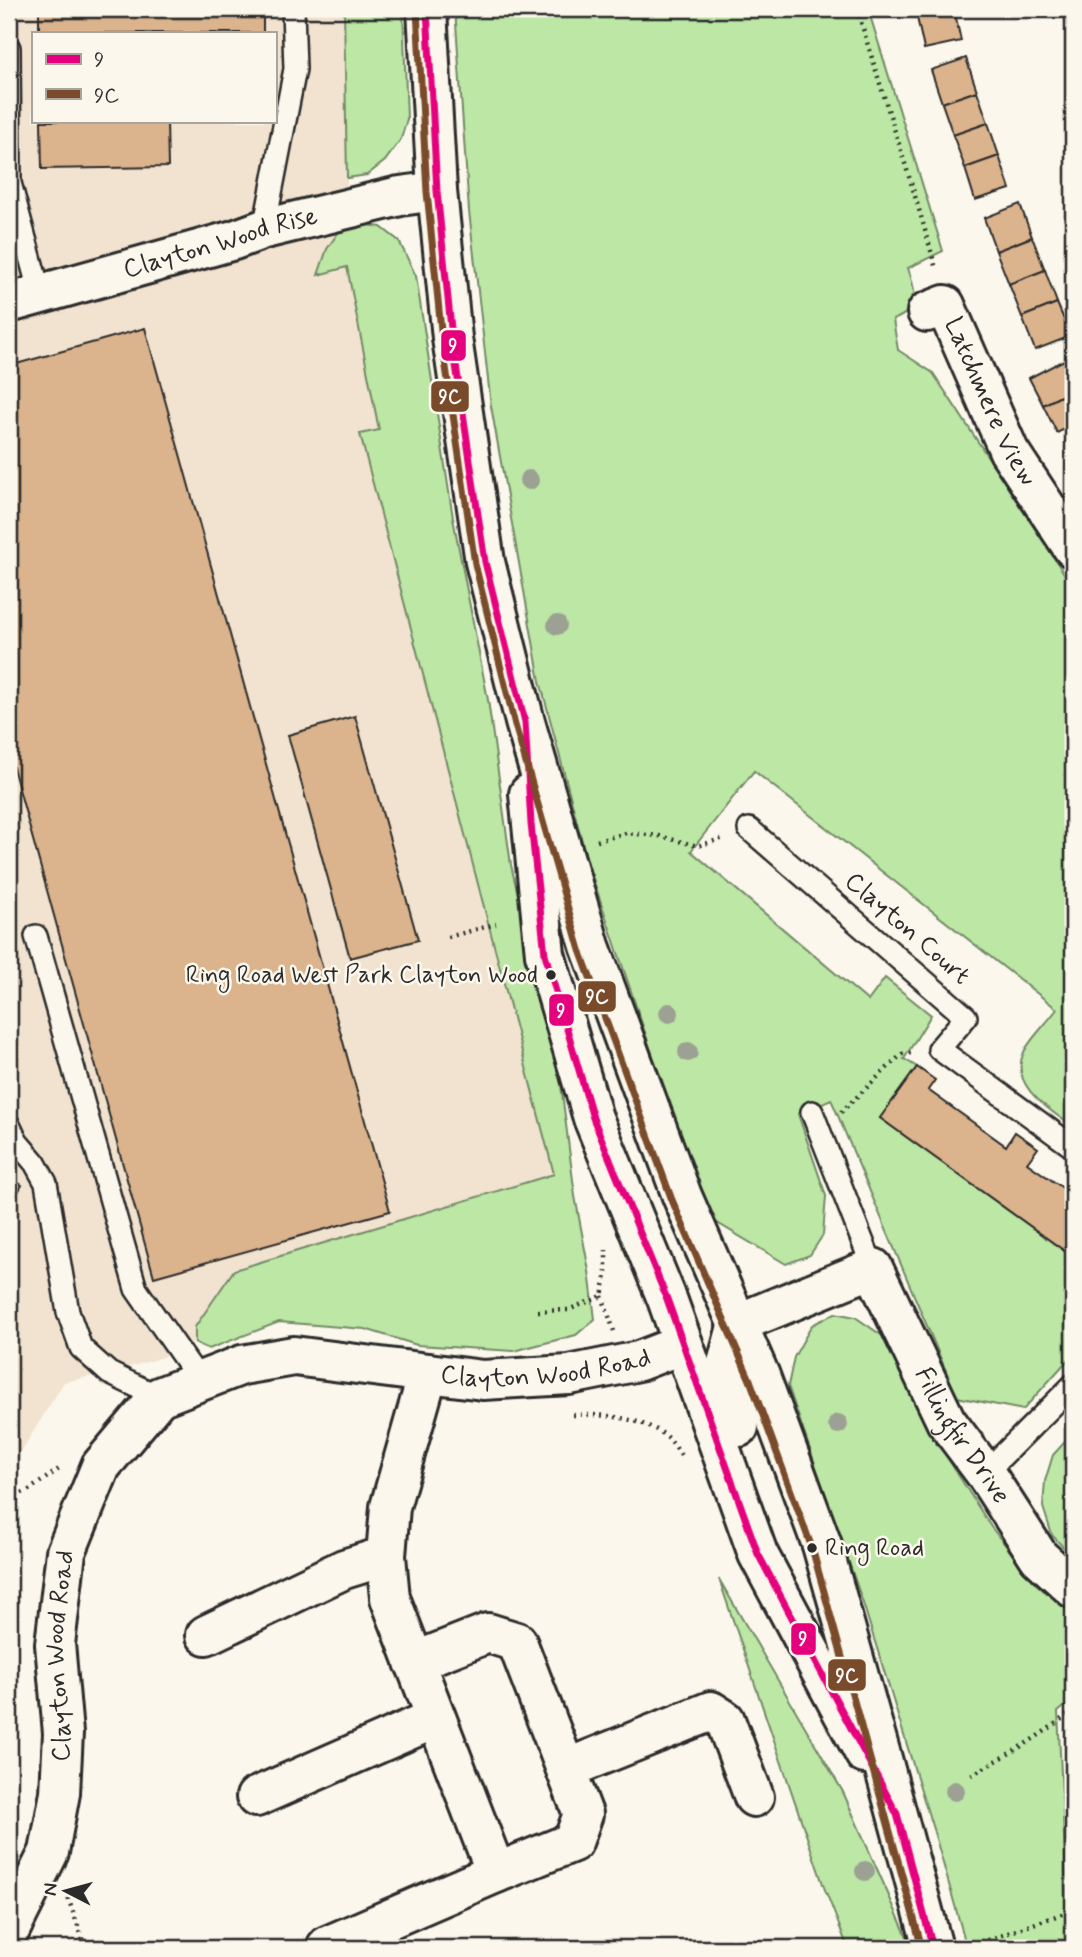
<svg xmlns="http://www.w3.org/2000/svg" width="1082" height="1957" viewBox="0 0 1082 1957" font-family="Mynerve,sans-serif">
<rect width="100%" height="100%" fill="#fbf7ec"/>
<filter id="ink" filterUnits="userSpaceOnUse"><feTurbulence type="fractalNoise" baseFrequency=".0143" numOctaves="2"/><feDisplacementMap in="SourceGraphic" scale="14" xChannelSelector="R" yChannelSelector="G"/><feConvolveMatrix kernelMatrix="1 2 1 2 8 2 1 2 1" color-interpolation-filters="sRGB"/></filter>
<g filter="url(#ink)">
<!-- built -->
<path fill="#f1e3cf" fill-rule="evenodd" d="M 9,9 L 344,9 L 347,178 L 346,267 L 379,430 L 360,435 L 554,1174 L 234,1270 L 195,1327 L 195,1343 L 160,1358 L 109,1373 L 64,1382 L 9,1471 ZM 33,33 L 275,33 L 275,121 L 33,121 Z"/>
<!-- green -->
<g fill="#bce7a5" stroke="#748968" stroke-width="2">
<polygon points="344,9 403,9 407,119 401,139 385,161 367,175 347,178"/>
<path d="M 455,9 L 868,9 L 943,251 L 908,268 C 916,293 921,309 893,320 L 898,350 L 933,373 L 1073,587 L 1073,1127 C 1051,1110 1008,1086 1024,1052 C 1030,1039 1048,1022 1057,1009 L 754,771 L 691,851 L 868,1001 L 885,978 L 931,1015 L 904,1059 L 917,1067 L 880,1118 L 1073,1257 L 1073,1354 L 1023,1410 L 957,1397 L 831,1099 L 798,1114 L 826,1196 L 823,1235 L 810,1255 L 786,1264 L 714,1221 L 685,1151 L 588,864 L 540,681 L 491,406 L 469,211 Z"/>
<polygon points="355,223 381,227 399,241 416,276 453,518 488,700 511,865 559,1069 575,1196 589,1271 595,1319 576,1335 514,1351 417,1345 365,1329 279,1322 209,1349 195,1343 195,1327 234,1270 554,1174 360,434 379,430 347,267 318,275 327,249 338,233"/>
<polygon points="835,1313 855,1317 887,1339 935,1438 991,1527 1036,1584 1073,1615 1073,1700 1058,1712 1068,1917 1073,1917 1073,1948 967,1948 937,1842 863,1603 788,1386 794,1357 812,1325"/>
<polygon points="1073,1433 1073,1558 1052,1535 1043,1507 1045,1481 1053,1455"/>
<polygon points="719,1579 843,1792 912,1948 848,1948 824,1887"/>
</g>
<!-- building -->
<g fill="#dbb38c" stroke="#2b2b2b" stroke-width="2">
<rect x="39" y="9" width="224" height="24"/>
<polygon points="939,9 954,9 961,41 924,49 916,13"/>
<polygon points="966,58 977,91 942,103 931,70"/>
<polygon points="977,91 988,123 953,135 942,103"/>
<polygon points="41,121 167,121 168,167 42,169"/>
<polygon points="988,123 999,156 965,168 953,135"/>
<polygon points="999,156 1010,189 975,200 965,168"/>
<polygon points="1020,204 1032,237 996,251 984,218"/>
<polygon points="1032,237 1045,270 1009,284 996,251"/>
<polygon points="1045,270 1057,303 1022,317 1009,284"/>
<polygon points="1057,303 1071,336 1035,350 1022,317"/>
<polygon points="145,328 390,1211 154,1277 9,753 9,366"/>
<polygon points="1064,360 1073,377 1073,390 1043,405 1029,378"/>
<polygon points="1073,390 1073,425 1057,433 1043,405"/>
<polygon points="355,716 418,940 350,958 288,735"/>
<polygon points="917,1067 935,1080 928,1090 1006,1146 1015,1132 1038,1148 1027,1163 1073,1195 1073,1257 880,1118"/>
<polygon points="9,1177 22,1185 9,1208"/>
</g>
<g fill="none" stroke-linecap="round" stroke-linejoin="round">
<!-- lane casing -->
<g stroke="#2b2b2b" stroke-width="26">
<g id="lane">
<polyline points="9,48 10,183 40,294"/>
<polyline points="264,229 295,69 293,9"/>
<polyline points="749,829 966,1017 939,1049 1073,1147"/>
<polyline points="36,936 136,1289 200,1381"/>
<polyline points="812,1112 873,1268"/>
<polyline points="9,1125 17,1142 35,1163 46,1183 68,1312 81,1348 109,1373 159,1397"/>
<polyline points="985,1473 1073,1385"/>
</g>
</g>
<!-- street casing -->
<g stroke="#2b2b2b" stroke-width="44">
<g id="street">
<path id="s1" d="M 9,303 L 234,240 L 264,229 L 400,196 L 437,191"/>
<path id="s2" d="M 927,312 L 945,305 L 1009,451 L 1073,548"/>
<path id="s3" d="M 738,1323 L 873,1268 L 946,1421 L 985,1473 L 1039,1557 L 1073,1588"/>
<polyline points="428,1373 390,1507 386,1556 390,1598 496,1873"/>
<polyline points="206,1635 344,1569 386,1556"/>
<polyline points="566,1769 711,1711 725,1720 754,1797"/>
<polyline points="256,1797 436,1718"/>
<path id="s4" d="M 9,1932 L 49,1852 L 60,1793 L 63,1733 L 55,1644 L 66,1552 L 101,1466 L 159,1397 L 242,1365 L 294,1356 L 483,1380 L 569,1375 L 639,1361 L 683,1344"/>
<polyline points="327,1948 327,1946 496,1873 573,1842 583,1814 517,1642 488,1633 414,1662"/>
</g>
</g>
<!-- highway casing -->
<g stroke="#2b2b2b" stroke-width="44">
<g id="highway">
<polyline points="427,9 437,191 452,338 485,562 525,722 590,946 682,1196 760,1376 822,1545 881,1755 933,1948"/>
<polyline points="529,794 545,954 593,1118 667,1299 758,1554 865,1754"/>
<polyline points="738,1323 722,1382 739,1427"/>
</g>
</g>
<!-- path -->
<g stroke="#2b2b2b" stroke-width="4.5" stroke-dasharray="2 5" stroke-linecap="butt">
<path d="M 857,9 C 883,96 912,181 936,269"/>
<polyline points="597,841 626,833 659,836 698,846 724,838"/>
<polyline points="448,937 496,924"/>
<polyline points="841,1112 902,1054 911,1053"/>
<polyline points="602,1296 614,1331"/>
<polyline points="538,1311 568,1310 602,1296 606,1276 606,1250"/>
<path d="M 573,1415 C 604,1414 638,1417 665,1435 C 672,1440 677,1450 682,1457"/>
<polyline points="9,1499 29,1490 59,1469"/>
<path d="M 971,1775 C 1007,1755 1042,1736 1073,1710"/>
<polyline points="68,1898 86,1948"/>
<polyline points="968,1947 1073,1910"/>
</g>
<!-- lane -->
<use href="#lane" stroke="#fbf7ec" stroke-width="21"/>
<!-- street -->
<use href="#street" stroke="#fbf7ec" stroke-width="38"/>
<!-- highway -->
<use href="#highway" stroke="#fbf7ec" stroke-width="38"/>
<!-- bus-1 casing -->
<g stroke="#fbf7ec" stroke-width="12">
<polyline id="bus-1" points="427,9 437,191 452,338 485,562 525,722 531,824 545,954 593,1118 667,1299 758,1554 897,1814 933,1948"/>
</g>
<!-- bus-2 casing -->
<g stroke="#fbf7ec" stroke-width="12">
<polyline id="bus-2" points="417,10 427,192 442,340 475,564 515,725 580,950 672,1200 750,1380 812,1548 922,1948"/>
</g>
<!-- bus-1 -->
<use href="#bus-1" stroke="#e5007d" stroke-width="7"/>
<!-- bus-2 -->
<use href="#bus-2" stroke="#7a4b2a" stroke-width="7"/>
</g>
<!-- trees -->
<g fill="#9ca193">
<circle cx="529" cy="480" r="10"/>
<circle cx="557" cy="625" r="10"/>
<circle cx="669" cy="1013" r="10"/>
<circle cx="688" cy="1052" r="10"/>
<circle cx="838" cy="1424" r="10"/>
<circle cx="955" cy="1791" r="10"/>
<circle cx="865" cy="1871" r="10"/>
</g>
</g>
<!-- markers -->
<g fill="#2b2b2b" stroke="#fbf7ec" stroke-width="2.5">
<circle cx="551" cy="975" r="6"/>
<circle cx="812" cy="1548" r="6"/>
</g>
<g text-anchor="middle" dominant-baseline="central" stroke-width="5" stroke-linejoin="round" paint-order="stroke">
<!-- bus labels -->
<g font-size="24" fill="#2b2b2b" stroke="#fbf7ec" text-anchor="end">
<text x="538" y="975">Ring Road West Park Clayton Wood</text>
<text x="825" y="1548" text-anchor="start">Ring Road</text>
</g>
<!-- street labels -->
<g font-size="26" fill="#2b2b2b" stroke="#fbf7ec">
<text stroke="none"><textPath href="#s1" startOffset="220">Clayton Wood Rise</textPath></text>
<text stroke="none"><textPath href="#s2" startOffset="126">Latchmere View</textPath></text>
<text transform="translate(907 929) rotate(41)">Clayton Court</text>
<text stroke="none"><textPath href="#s4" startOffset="970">Clayton Wood Road</textPath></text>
<text stroke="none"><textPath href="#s3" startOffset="336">Fillingfir Drive</textPath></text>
<text stroke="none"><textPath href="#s4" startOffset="287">Clayton Wood Road</textPath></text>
</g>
</g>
<g stroke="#fbf7ec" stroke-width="2.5">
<rect x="440" y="329" width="27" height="33" rx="7" fill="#e5007d"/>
<rect x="430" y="380" width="40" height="33" rx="7" fill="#7a4b2a"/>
<rect x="577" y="980" width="40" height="33" rx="7" fill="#7a4b2a"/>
<rect x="548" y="993" width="27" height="34" rx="7" fill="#e5007d"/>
<rect x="790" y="1622" width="27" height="34" rx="7" fill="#e5007d"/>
<rect x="827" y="1658" width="40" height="34" rx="7" fill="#7a4b2a"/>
</g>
<g font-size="19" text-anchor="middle" font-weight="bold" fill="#fff">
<text x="453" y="352">9</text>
<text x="450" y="403">9C</text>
<text x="597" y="1003">9C</text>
<text x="561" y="1017">9</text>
<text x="803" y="1645">9</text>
<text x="847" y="1682">9C</text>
</g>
<!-- margin -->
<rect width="1082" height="1957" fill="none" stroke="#fbf7ec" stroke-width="35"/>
<rect x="18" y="18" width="1047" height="1922" fill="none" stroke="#2b2b2b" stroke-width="2.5" filter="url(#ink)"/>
<!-- legend -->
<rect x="32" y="32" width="245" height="91" fill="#fbf7ec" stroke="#a8a59f" stroke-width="2"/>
<rect x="46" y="54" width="35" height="10" fill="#e5007d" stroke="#a8a59f" stroke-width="2"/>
<text x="94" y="66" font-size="21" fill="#2b2b2b">9</text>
<rect x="46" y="89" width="35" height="10" fill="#7a4b2a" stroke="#a8a59f" stroke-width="2"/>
<text x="94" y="102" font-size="21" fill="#2b2b2b">9C</text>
<!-- north arrow -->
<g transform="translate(66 1891) rotate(276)" stroke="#fbf7ec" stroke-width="5" paint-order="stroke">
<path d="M0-5L12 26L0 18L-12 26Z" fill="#2b2b2b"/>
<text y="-10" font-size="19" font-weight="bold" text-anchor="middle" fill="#2b2b2b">N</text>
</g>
</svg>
